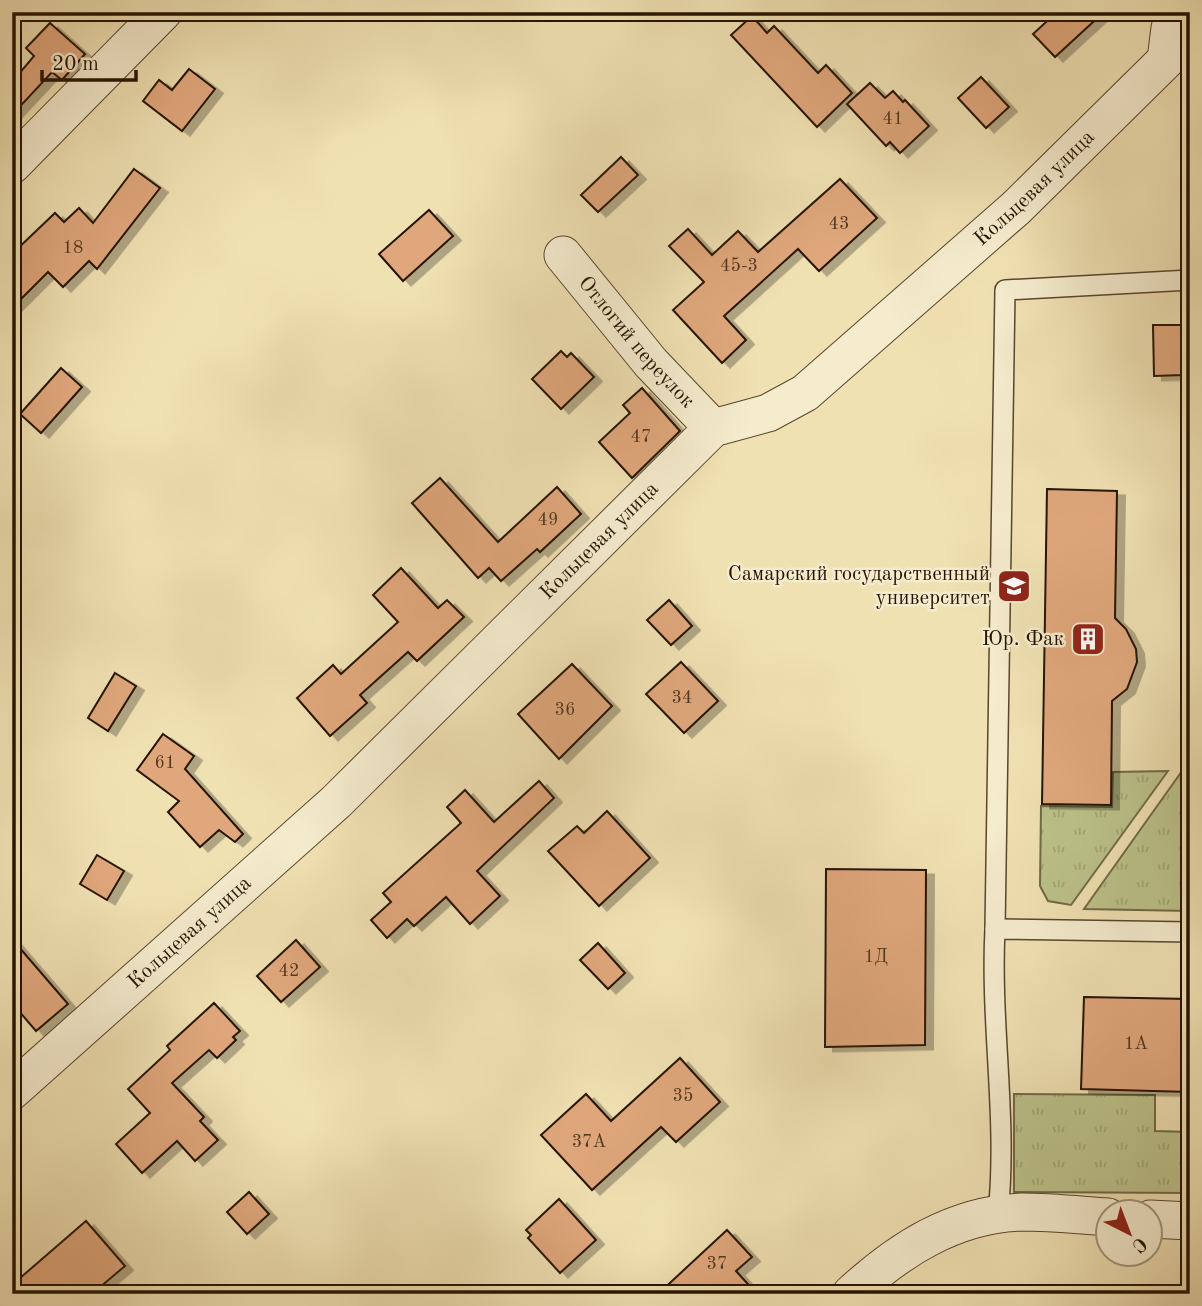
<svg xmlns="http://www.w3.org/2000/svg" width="1202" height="1306" viewBox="0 0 1202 1306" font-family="'Old Standard TT',serif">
<defs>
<pattern id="grass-tufts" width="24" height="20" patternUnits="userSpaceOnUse" patternTransform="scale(1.75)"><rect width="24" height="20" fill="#bcc28a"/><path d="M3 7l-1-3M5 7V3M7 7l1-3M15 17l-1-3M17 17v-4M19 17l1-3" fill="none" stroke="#a1a675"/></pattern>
<filter id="shadow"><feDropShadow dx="8" dy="4.5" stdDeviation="0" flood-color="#0004"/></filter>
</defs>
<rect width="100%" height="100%" fill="#f0e1b3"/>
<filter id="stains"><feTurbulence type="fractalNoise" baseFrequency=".00286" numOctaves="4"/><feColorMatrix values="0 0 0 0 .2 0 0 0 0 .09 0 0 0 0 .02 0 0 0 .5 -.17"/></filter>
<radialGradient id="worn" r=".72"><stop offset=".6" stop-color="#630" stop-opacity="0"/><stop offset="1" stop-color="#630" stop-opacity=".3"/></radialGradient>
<!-- grass -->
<g fill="url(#grass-tufts)" stroke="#706a45" stroke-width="2">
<polygon points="1168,771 1071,905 1048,901 1040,886 1041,806 1112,807 1113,772"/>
<polygon points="1182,771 1190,772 1190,911 1084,909"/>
<polygon points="1014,1094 1155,1095 1155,1131 1190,1132 1190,1193 1014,1192"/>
</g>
<!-- building -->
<g fill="#e0a77c" stroke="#251300" stroke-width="2" filter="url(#shadow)">
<polygon points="1057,12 1104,12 1055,57 1033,34"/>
<polygon points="752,16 767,33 774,26 818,73 826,65 852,93 817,127 731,35"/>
<polygon points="50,23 85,54 62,80 52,72 12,115 12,82 34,56 26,48"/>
<polygon points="189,69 215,89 182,131 143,101 159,80 172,90"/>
<polygon points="981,77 1009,107 986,128 958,98"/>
<polygon points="870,83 885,98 893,91 903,102 905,100 929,126 900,153 890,142 886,146 847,104"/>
<polygon points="621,157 638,175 598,212 581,195"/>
<polygon points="134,169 160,188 97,269 89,261 63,287 48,272 12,308 12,254 55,213 64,222 79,208 93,223"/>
<polygon points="840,179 877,218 819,271 798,249 724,316 746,340 722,363 673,310 704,282 669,246 688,229 712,255 738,231 758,252"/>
<polygon points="429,210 453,236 403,281 379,254"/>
<polygon points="1153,325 1182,325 1183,375 1154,376"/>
<polygon points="561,351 567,357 571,353 594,377 561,409 532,379"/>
<polygon points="61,368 82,387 41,433 20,414"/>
<polygon points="642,388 680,431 632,478 599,442 630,413 623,405"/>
<polygon points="440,478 498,542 557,487 581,514 540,552 537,549 501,581 489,568 478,578 412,503"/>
<polygon points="1047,489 1117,491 1115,618 1126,629 1136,649 1137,662 1127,689 1112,701 1111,805 1042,804"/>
<polygon points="401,568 438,608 447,600 464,617 417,661 408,652 360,695 367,703 330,736 297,698 333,665 341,674 398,622 373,595"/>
<polygon points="669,600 692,626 671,645 647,620"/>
<polygon points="681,662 718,701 684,733 646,694"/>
<polygon points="572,664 612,706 559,759 518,714"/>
<polygon points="115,673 136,686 108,731 88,718"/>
<polygon points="163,734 194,756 185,769 243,834 235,842 219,830 200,847 168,812 179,801 137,770"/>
<polygon points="539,781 554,798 477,871 500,896 470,924 446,897 414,926 407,919 387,938 371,920 391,902 383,893 461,823 447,807 465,790 494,822"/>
<polygon points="607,811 650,858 599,906 548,851 577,826 584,833"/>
<polygon points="97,855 124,871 107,900 80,884"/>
<polygon points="826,869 926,870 925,1045 825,1047"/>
<polygon points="12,939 68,1004 36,1031 12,1003"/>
<polygon points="296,940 320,967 281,1002 257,976"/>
<polygon points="598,943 625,973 608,989 580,960"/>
<polygon points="1084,997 1190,999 1190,1092 1081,1089"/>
<polygon points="214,1003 240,1031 233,1037 236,1040 217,1058 209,1050 172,1083 204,1117 200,1121 218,1140 195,1161 177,1141 142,1173 116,1144 150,1113 128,1089 170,1050 167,1046"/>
<polygon points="680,1058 720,1102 676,1142 661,1127 592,1190 541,1135 586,1094 611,1121"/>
<polygon points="249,1192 269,1214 247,1234 227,1212"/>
<polygon points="559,1199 596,1240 560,1273 528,1238 531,1235 526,1230"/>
<polygon points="86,1221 125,1266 92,1294 12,1294 12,1285"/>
<polygon points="727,1230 752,1257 736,1271 757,1294 658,1294"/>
</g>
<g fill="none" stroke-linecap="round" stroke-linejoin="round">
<!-- service casing -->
<g stroke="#58462d" stroke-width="22">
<g id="service">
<polyline points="995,929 1005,290 1190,280"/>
<path d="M 998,1214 C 1008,1120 990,1024 995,929 L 1190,932"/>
</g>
</g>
<!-- minor casing -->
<g stroke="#58462d" stroke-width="39">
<g id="minor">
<polyline points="12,165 163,12"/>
<path id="s1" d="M 563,255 L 651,363 L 713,428"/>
<path id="s2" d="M 12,1091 L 336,802 L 713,428 L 768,413 L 805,393 L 1016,208 L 1166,60 L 1170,28 L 1187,12"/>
<polyline points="1150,1219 1190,1221"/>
<path d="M 851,1294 C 899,1250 954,1214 1022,1212 C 1050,1212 1079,1215 1108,1217"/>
</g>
</g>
<!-- service -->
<use href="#service" stroke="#f5ecce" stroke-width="19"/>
<!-- minor -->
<use href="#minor" stroke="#f5ecce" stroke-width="37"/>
</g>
<!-- icons -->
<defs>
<g id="university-square" transform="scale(1.75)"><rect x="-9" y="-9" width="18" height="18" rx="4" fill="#8f2418" stroke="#f5ecce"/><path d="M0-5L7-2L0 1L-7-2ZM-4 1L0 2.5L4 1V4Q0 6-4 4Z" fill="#fff"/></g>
<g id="building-square" transform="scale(1.75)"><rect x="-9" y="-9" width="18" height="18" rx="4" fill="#8f2418" stroke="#f5ecce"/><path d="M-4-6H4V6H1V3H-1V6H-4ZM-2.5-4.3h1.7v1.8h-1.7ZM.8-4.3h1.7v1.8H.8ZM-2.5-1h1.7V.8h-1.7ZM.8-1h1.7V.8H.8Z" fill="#fff"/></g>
</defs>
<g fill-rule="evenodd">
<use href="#university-square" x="1014" y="586"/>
<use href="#building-square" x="1088" y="639"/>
</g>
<g text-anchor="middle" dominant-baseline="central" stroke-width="5" stroke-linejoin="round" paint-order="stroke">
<!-- number labels -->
<g font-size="18" fill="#54381f">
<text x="893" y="119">41</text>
<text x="839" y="224">43</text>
<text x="73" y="248">18</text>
<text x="739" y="266">45-3</text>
<text x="641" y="437">47</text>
<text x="548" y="520">49</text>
<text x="682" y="698">34</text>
<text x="565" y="710">36</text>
<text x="165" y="763">61</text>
<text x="876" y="957">1Д</text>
<text x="289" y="971">42</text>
<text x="1136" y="1044">1А</text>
<text x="683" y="1096">35</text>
<text x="589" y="1142">37А</text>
<text x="717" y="1264">37</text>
</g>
<!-- street labels -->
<g font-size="21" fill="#251300" stroke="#f5ecce">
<text stroke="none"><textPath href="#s2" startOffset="1372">Кольцевая улица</textPath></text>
<text stroke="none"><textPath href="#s1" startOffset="114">Отлогий переулок</textPath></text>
<text stroke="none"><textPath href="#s2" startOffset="805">Кольцевая улица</textPath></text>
<text stroke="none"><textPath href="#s2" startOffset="238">Кольцевая улица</textPath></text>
</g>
<!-- poi labels -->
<g font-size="21" fill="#251300" stroke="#f5ecce" text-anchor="end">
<text x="990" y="574">Самарский государственный<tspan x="990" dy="24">университет</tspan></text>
<text x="1064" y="639">Юр. Фак</text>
</g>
</g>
<!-- margin -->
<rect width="1202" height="1306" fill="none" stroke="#f0e1b3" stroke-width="42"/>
<rect x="14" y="14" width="1174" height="1278" fill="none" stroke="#251300" stroke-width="3.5"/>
<rect x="21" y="21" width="1160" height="1264" fill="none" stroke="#251300" stroke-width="2"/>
<!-- north arrow -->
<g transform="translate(1129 1233) rotate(138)"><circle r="33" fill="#f5ecce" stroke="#a2957c" stroke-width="2"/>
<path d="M0-5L12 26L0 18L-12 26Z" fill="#8f2418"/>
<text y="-10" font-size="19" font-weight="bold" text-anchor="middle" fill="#251300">С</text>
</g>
<!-- scale -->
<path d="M42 70v10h94v-10" fill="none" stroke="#251300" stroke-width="3.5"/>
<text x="52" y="70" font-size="21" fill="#251300" stroke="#f5ecce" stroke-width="5" paint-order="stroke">20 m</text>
<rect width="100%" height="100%" filter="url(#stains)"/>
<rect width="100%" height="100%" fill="url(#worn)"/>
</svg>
